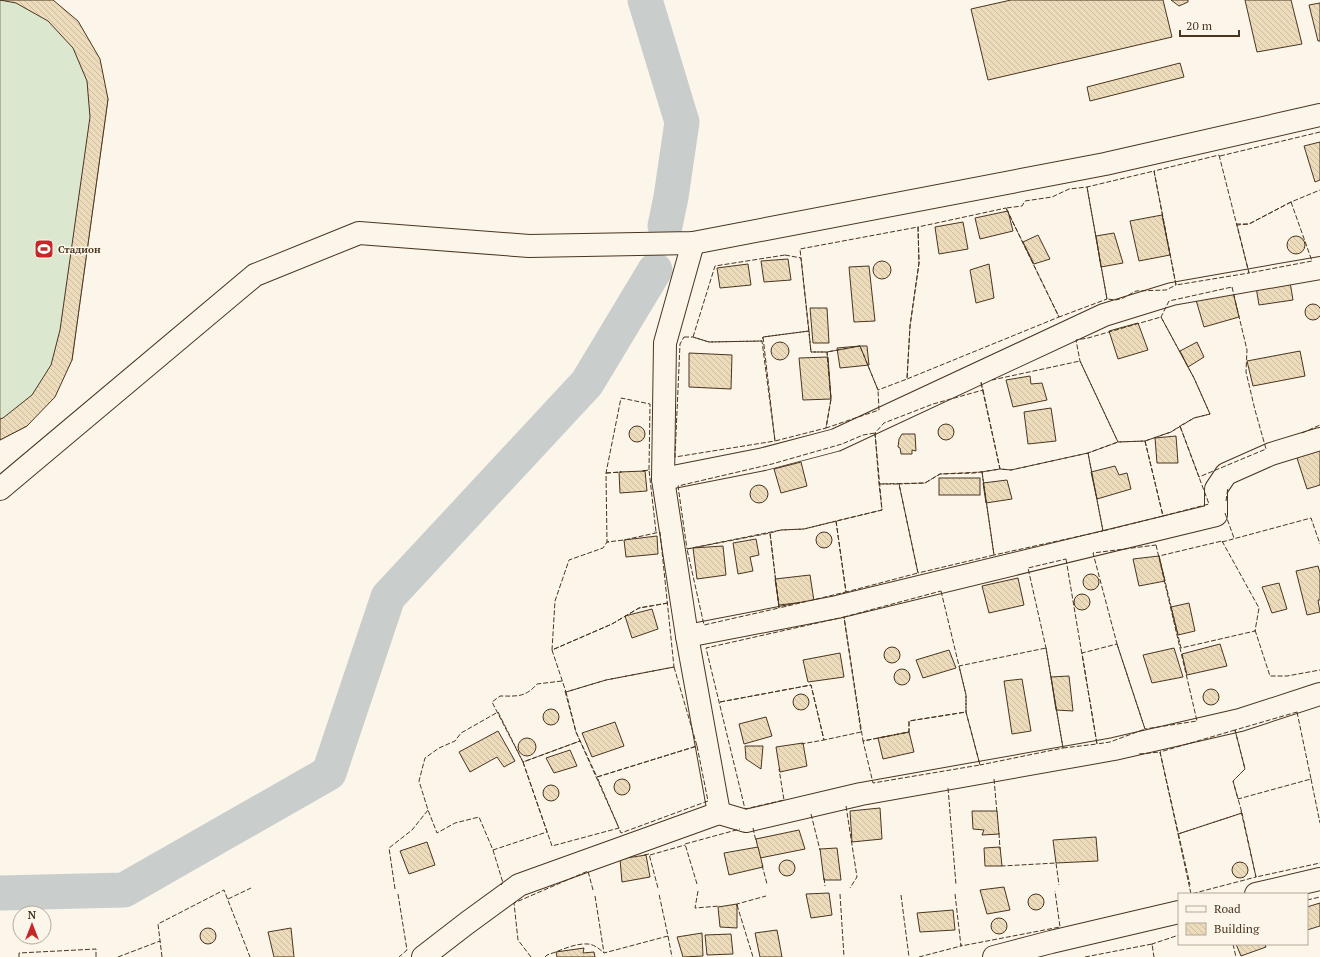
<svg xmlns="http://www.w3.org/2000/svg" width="1320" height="957" viewBox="0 0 1320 957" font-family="'PT Serif',serif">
<defs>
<pattern id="building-back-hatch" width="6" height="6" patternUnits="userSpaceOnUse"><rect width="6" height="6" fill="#ecdcbc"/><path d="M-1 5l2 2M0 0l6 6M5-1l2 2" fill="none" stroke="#ccbda1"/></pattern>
</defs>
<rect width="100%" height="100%" fill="#fbf6e9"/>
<!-- pitch -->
<polygon fill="#dce7d0" stroke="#887966" points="0,0 53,0 108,99 72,360 27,426 0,440"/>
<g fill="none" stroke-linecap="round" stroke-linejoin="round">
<!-- river -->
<g stroke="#c9cecd" stroke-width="35">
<polyline points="645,0 682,122 671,197 665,226"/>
<polyline points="0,893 124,890 329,773 388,597 587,383 655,270"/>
</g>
</g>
<!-- building -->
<g fill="url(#building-back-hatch)" stroke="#4a3520">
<polygon points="0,0 53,0 78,21 100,59 108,99 72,360 55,397 27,426 0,440 0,419 3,418 32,395 51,365 60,330 90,117 87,81 73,48 48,21 16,3"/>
<polygon points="1011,0 1163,0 1172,37 988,80 971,9"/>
<polygon points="1171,0 1188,0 1188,2 1179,6"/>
<polygon points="1245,0 1291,0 1302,44 1257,52"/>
<polygon points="1320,3 1320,41 1318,41 1309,5"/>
<polygon points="1180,63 1184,77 1090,101 1087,87"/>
<polygon points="1320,142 1320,180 1315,182 1304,146"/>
<polygon points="1008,211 1013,231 980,239 975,218"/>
<polygon points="1162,215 1170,255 1139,261 1130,221"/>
<polygon points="963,222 968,249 939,254 935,227"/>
<polygon points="1114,233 1123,263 1101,267 1096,236"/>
<polygon points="1038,235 1050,259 1034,264 1023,242"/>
<circle cx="1296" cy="245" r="9"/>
<polygon points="788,259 791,280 764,282 761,261"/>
<circle cx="882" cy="270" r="9"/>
<polygon points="748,264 751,285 720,288 717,268"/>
<polygon points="989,264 994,298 976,303 970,270"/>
<polygon points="869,266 875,321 854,322 849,267"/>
<polygon points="1290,282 1293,300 1259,305 1256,287"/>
<polygon points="1233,292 1239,317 1204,327 1196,300"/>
<circle cx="1313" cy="312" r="8"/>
<polygon points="810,308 827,308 829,343 813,343"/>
<polygon points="1138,323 1148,350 1118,359 1109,331"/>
<polygon points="1197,342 1204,357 1188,367 1180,351"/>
<circle cx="780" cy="351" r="9"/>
<polygon points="860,346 867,346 869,365 840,368 837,348"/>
<polygon points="1300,351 1305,376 1253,386 1247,361"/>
<polygon points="689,353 732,355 731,389 689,387"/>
<polygon points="828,357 831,399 803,400 799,358"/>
<polygon points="1030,376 1031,384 1042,383 1047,400 1013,407 1006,380"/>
<polygon points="1051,408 1056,441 1028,444 1024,412"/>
<circle cx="946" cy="432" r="8"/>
<circle cx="637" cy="434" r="8"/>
<polygon points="902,434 915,434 916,451 912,450 912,454 901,454 900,448 898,447 899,439"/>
<polygon points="1176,436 1178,463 1157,463 1155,438"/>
<polygon points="1320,448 1320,485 1307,489 1296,455"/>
<polygon points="801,462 807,486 781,493 774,469"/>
<polygon points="1115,466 1119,475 1127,473 1131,489 1097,499 1091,472"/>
<polygon points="645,471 647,491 620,493 619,472"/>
<rect x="939" y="478" width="41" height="17"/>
<polygon points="1007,480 1012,499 986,503 983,483"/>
<circle cx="759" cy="494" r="9"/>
<circle cx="824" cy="540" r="8"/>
<polygon points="657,536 658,554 626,557 624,540"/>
<polygon points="756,539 759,555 750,557 753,571 738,574 733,543"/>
<polygon points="723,546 726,575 697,579 693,548"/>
<polygon points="1159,556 1165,581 1139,586 1133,559"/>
<polygon points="1318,566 1320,573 1320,600 1318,600 1320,612 1307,615 1296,571"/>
<circle cx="1091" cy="582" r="8"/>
<polygon points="810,575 814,601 779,605 775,579"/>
<polygon points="1018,578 1024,605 989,613 982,586"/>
<polygon points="1279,583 1287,609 1272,613 1262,587"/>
<circle cx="1082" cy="602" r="8"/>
<polygon points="1189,603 1195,631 1178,635 1171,607"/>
<polygon points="652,609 658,629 632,638 625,616"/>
<polygon points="1220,644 1227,666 1187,675 1182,654"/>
<circle cx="892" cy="655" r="8"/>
<polygon points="1174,648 1183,677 1152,683 1143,655"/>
<polygon points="949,650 956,668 923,678 916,660"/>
<polygon points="840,653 844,677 808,682 803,660"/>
<circle cx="902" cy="677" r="8"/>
<polygon points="1069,676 1073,711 1056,710 1051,677"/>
<polygon points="1022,679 1031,731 1012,734 1004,681"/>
<circle cx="1211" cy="697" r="8"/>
<circle cx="801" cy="702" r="8"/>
<circle cx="551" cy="717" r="8"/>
<polygon points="766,717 772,736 744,744 739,724"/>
<polygon points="615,722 624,746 592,757 582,733"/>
<polygon points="498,731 515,761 504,767 497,757 470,772 459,752"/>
<polygon points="909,732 914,752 883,759 878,738"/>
<circle cx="527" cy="747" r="9"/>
<polygon points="803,743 807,766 780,772 776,747"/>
<polygon points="745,746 763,746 761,769 746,759"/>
<polygon points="570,750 577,766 554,773 546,758"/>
<circle cx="622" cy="787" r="8"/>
<circle cx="551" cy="793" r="8"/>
<polygon points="880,808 882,839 852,842 850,811"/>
<polygon points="972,811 997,811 999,834 982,835 984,830 973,829"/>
<polygon points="799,830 805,849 760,858 756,839"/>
<polygon points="1096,837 1098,861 1056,863 1053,840"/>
<polygon points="427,842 435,865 409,874 400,851"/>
<polygon points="758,847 763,867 729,875 724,853"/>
<polygon points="1000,847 1002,866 985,866 984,848"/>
<polygon points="837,848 841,880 824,880 820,849"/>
<polygon points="646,855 650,877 622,882 620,859"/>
<circle cx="787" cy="868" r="8"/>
<circle cx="1240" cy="870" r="8"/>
<polygon points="1004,887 1010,910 987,914 980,890"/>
<polygon points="829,893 832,915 811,918 806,894"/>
<circle cx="1036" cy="902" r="8"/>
<polygon points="1320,903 1320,926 1307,930 1307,907"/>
<polygon points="737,904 737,928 720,927 718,907"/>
<polygon points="953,910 955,930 920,932 917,913"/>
<circle cx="999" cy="926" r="8"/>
<circle cx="208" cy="936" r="8"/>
<polygon points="291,928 294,957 274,957 268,932"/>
<polygon points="777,930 782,957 760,957 755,933"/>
<polygon points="702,933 703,956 683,957 677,937"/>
<polygon points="731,934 733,954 707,955 705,935"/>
<polygon points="1236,944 1265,944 1266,947 1241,956"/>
<polygon points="584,948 583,953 594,952 595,957 557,957 556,952"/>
</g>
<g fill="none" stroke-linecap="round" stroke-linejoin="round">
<!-- minor casing -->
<g stroke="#4a3520" stroke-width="24">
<g id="minor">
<polyline points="693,243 665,343 663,479 687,636 719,813"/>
<polyline points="663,479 764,459 836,440 1104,315 1172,294 1320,268"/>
<polyline points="0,489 255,275 359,233 529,246 693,243 1105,164 1320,115"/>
<polyline points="687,636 837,607 1216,515 1216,489 1226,474 1271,454 1320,439"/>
<polyline points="1256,894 1320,879"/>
<polyline points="423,957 467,923 519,885 719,813 746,821 861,794 1114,749 1240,720 1320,694"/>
<polyline points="994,957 1051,942 1179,912"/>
</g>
</g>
<!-- minor -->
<use href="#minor" stroke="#fbf6e9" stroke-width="22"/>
<!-- fence -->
<g stroke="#4a3520" stroke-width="1" stroke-dasharray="5 2" stroke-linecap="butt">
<polygon points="1219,155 1249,273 1176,285 1154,171"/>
<polyline points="1220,156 1320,132"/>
<polygon points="1154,171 1176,285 1166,290 1136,291 1123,298 1116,300 1107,299 1087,187"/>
<polygon points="1087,187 1107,299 1059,317 1006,208 1022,206 1025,201 1052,197 1069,189"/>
<polygon points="1291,202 1312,261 1249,273 1237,225 1249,224"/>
<polygon points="1006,208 1059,317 907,379 910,326 919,263 918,227"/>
<polyline points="1236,224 1249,224 1291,202 1320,190"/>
<polygon points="918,227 919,263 910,326 907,379 878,390 860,346 827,352 811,352 800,249"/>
<polygon points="785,255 801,258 809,331 763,337 762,341 709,342 693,337 715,266"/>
<polygon points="1232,287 1247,350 1246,372 1255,410 1266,449 1199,477 1180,426 1194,418 1210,414 1194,378 1161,317 1169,301"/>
<polygon points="1161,317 1194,378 1210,414 1194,418 1171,432 1145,441 1118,442 1080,361 1076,340 1088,338"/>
<polygon points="809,331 811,352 827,352 831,399 826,428 775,441 763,337"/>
<polygon points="684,337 693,337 709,342 762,341 775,441 675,457 680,344"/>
<polygon points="860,346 878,390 879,410 826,428 831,399 827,352"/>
<polyline points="981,382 983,390"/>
<polyline points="981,383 1000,469 1011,470 1088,453 1118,442 1080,361 992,380"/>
<polygon points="983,390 1000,469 974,473 940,474 925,483 879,484 875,433 884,423 933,404"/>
<polygon points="1180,426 1209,504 1163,516 1145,441 1171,432"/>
<polygon points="875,433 882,510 804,529 781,530 687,549 678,486 772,464 842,444 863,435"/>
<polyline points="1302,433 1320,425"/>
<polygon points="1145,441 1163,516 1103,531 1088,453 1118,442"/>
<polygon points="1088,453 1103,531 994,555 982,472 1000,469 1011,470"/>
<polyline points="643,471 649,470 656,532 654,532"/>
<polygon points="982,472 994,555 918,573 899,484 925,483 940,474"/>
<polyline points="606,473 622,472"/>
<polyline points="606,473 621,472"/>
<polygon points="879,484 899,484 918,573 846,592 836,521 882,510"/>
<polyline points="1226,501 1228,487"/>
<polyline points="1225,513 1234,538 1235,538"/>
<polygon points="836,521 846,592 779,608 770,533 781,530 804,529"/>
<polygon points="770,533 779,608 704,625 687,549"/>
<polygon points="1222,541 1259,608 1255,631 1181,648 1159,556"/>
<polyline points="609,542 607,542 606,473 621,398 650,404 649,470 642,471"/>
<polyline points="1222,542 1311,518 1320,544"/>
<polygon points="1156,545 1197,721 1145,729 1117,644 1093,553"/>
<polygon points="1066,559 1097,744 1063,748 1046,648 1028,568"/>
<polygon points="941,591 966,695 966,712 909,721 909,732 863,741 844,617"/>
<polyline points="668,603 639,608 612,624 552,650 555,601 569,560 603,548 607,542 624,540 660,532 674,667 606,680 566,692 552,650 612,624 639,608 668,603"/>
<polyline points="1255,630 1270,676 1287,676 1320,670"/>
<polygon points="1117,644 1145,729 1110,742 1097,744 1082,653"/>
<polygon points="1046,648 1063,748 980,765 966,712 966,695 959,666"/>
<polygon points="674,667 697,746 597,777 576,732 566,692 606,680"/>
<path d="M 562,681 L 537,684 C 525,698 516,696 500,696 L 492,702 L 523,762 L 580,741"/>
<polyline points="565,691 576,732 619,828 552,846 523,762 580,741"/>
<polyline points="720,702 811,685 824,740 801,744"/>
<polyline points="720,702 811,685 824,740 861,732 844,617 706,648 745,809 784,800 779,769"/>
<polygon points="498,712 523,762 547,832 493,850 479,817 455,823 437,833 428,810 419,781 425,758 439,748 455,741 461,733"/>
<polygon points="966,712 980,765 873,783 863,741 909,732 909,721"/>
<polygon points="1297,712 1311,779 1238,799 1233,781 1245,769 1235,730"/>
<polygon points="1235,730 1245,769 1233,781 1242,813 1178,834 1160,752"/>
<polygon points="697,746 708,801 621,833 597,777"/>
<polyline points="1139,754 1160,752 1190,885"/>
<polyline points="994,779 997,813"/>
<polyline points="1311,779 1320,823"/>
<polyline points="948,788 956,885"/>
<polyline points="846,806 857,877 850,888"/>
<polyline points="1241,811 1256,877 1320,863"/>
<polygon points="1242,813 1256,877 1191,894 1178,834"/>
<polyline points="811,814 820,850"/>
<polyline points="753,828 756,841"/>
<polyline points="999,833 1000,849"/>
<polyline points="493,850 503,883 501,885"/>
<polyline points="644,855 649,854 658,888"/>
<polyline points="650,855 685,845"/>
<polyline points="762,865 767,884"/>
<polyline points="1001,865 1002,866 1056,863 1059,885"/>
<polyline points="824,878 825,886"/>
<polyline points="697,884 685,844 740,829"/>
<polyline points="395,889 389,848 412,830 428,810 428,811"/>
<polyline points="698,891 695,908 720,906"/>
<polyline points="398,894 407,950 399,957"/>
<polyline points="840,894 844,957"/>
<polyline points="955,894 961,946 1060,927 1055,891"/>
<polyline points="901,895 909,957"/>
<polyline points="595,896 604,953 668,936 659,894"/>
<polyline points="228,899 251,888"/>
<polyline points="1307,900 1320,897"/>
<polyline points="737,905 753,957"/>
<polyline points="737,906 737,904 766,896"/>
<polyline points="668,936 672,957"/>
<polyline points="1233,944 1236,957"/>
<polyline points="1152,945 1152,944 1179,935"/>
<polyline points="19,957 19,953 96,949 96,957"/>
<polyline points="118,957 160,941 160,942"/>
<polyline points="162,957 158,924 224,890 250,957"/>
<polyline points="531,957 518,940 514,903 588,871 593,890"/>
<path d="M 545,957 L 547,955 C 560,951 574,943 588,944 C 593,944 600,949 604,953"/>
<polyline points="919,957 961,946 961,944"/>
<polyline points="1085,957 1152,944 1154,957"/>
</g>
</g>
<!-- icons -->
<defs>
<g id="stadium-square" transform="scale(1)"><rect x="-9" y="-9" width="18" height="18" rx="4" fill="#c62828" stroke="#fbf6e9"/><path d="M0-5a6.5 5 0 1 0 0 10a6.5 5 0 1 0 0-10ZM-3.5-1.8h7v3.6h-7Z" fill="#fff"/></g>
</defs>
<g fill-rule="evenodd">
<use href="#stadium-square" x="44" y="249"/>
</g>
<g text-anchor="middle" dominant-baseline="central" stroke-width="3" stroke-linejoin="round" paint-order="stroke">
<!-- poi labels -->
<g font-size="10" font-weight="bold" fill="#4a3520" stroke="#fbf6e9" text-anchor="start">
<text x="58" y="249">Стадион</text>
</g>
</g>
<!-- legend -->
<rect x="1178" y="893" width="130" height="52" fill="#fbf6e9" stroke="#b4a999"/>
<rect x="1186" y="906" width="20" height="6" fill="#fbf6e9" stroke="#b4a999"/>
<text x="1214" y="913" font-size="12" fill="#4a3520">Road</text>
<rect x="1186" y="923" width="20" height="12" fill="url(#building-back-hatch)" stroke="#b4a999"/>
<text x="1214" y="933" font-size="12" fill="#4a3520">Building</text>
<!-- north arrow -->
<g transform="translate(32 925)"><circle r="19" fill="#fbf6e9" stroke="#b4a999"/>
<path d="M0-3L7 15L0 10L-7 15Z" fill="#c62828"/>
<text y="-6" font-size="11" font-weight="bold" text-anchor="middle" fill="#4a3520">N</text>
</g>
<!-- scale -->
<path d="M1180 30v6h59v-6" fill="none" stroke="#4a3520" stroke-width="2"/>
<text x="1186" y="30" font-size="12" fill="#4a3520" stroke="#fbf6e9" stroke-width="3" paint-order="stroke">20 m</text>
</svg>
